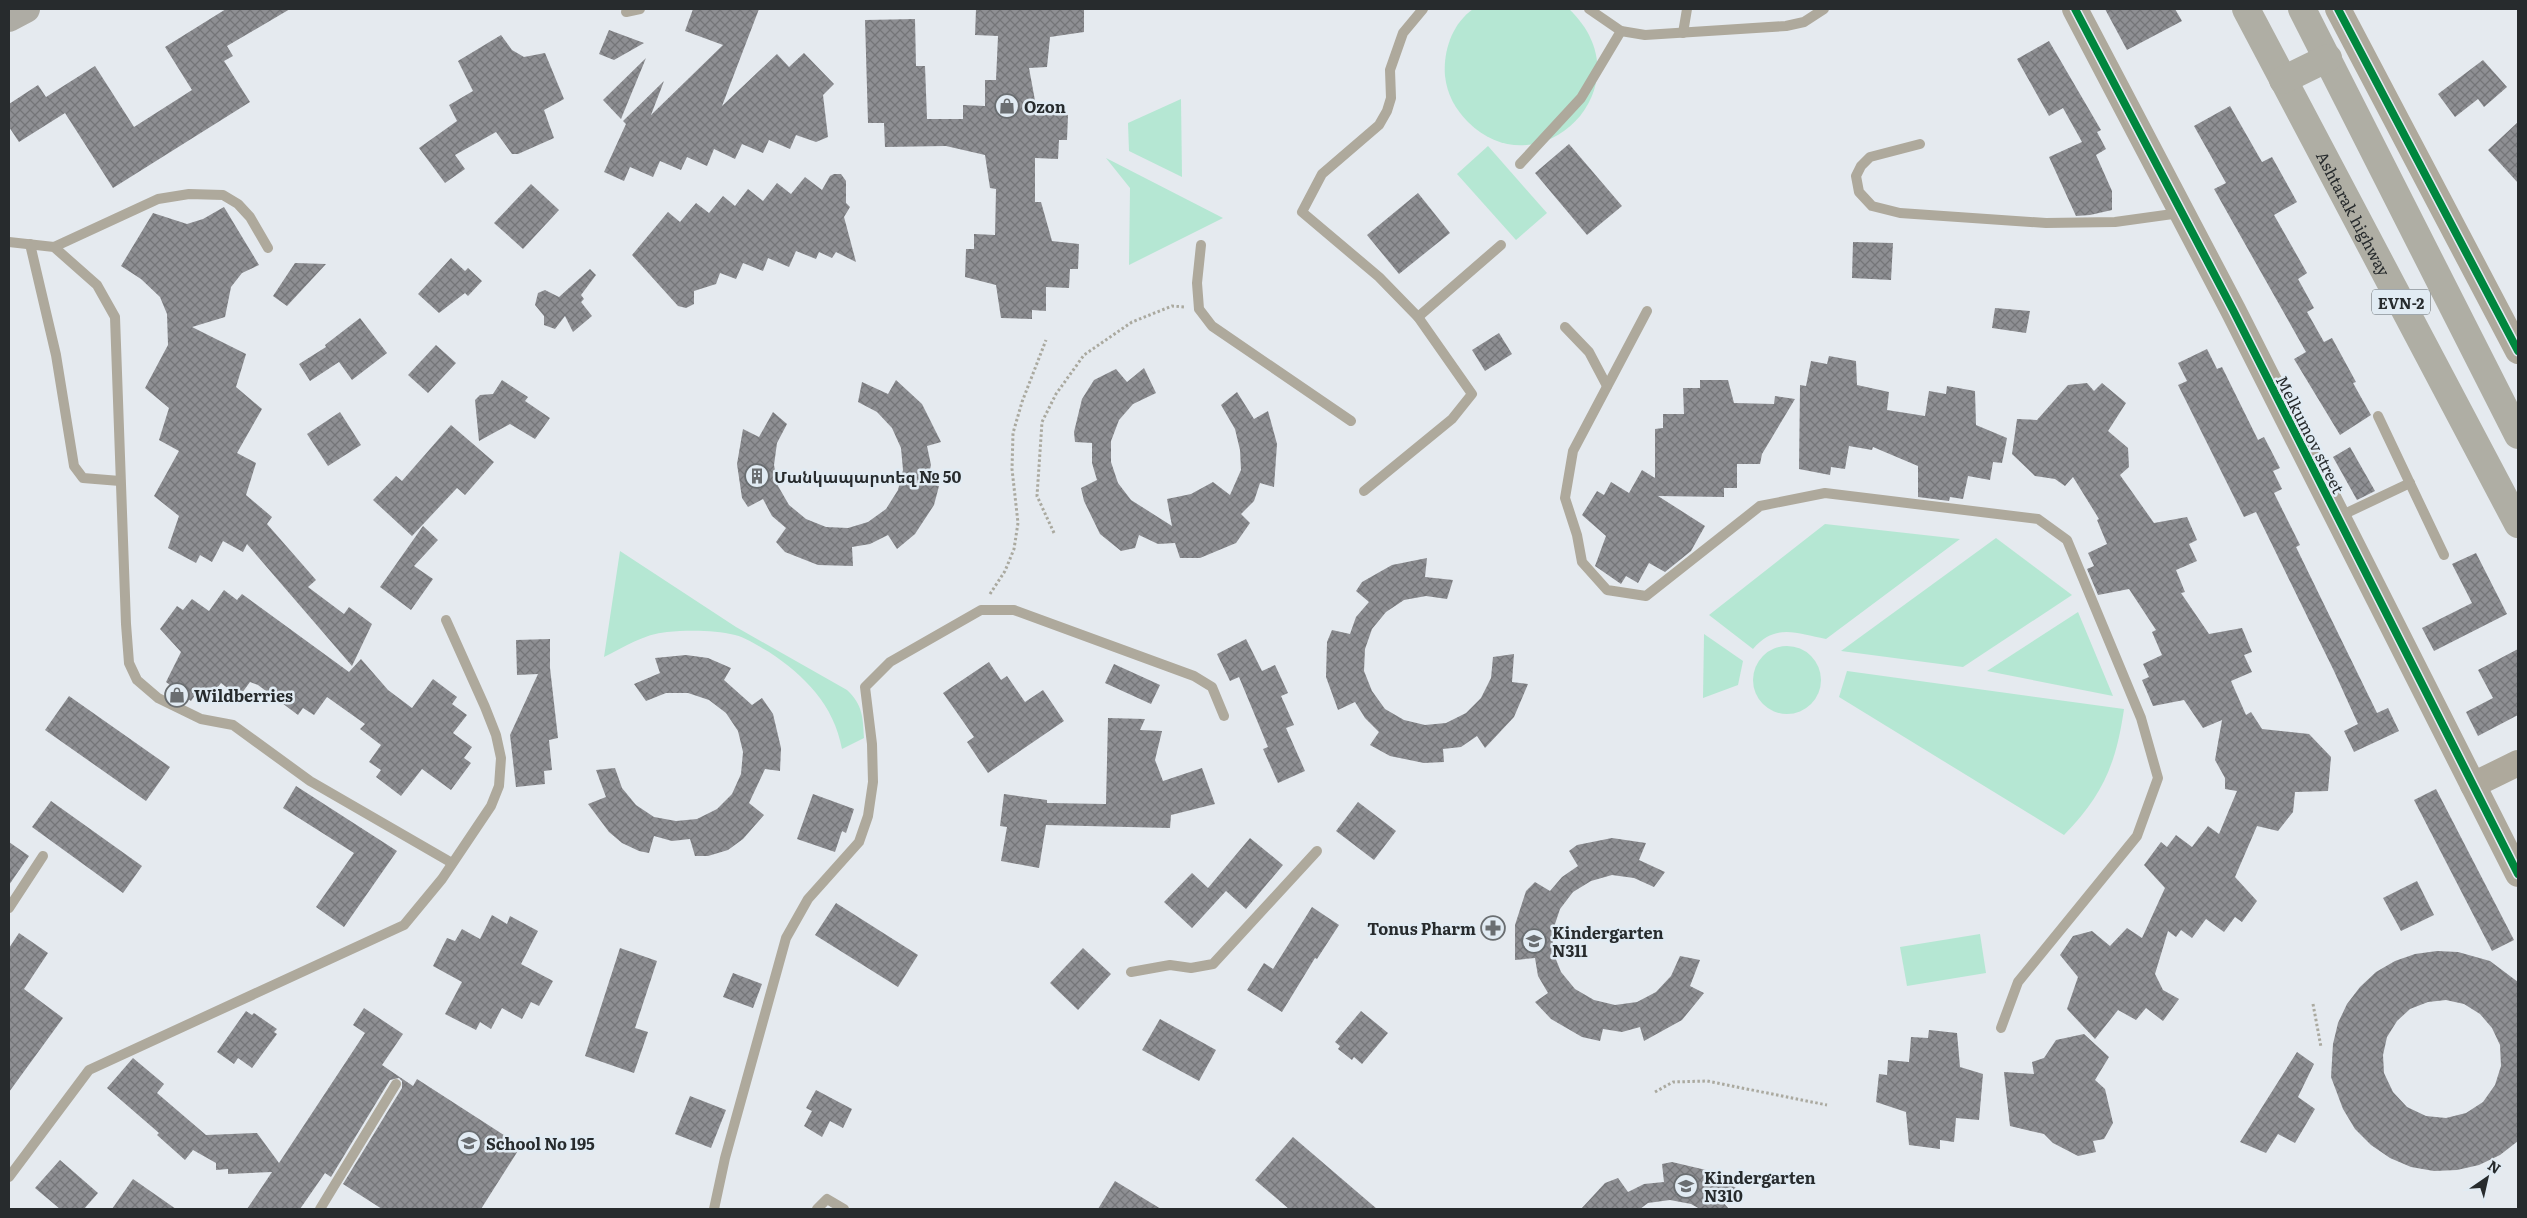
<svg xmlns="http://www.w3.org/2000/svg" width="2527" height="1218" viewBox="0 0 2527 1218" font-family="Literata,'Noto Sans Armenian',serif">
<defs>
<pattern id="building-cross-hatch" width="8" height="8" patternUnits="userSpaceOnUse" patternTransform="scale(1.25)"><rect width="8" height="8" fill="#8e8f93"/><path d="M0 0l8 8M0 8l8-8" fill="none" stroke="#747578"/></pattern>
</defs>
<rect width="100%" height="100%" fill="#e5eaef"/>
<!-- green -->
<g fill="#b5e7d3">
<path d="M 1473,9 L 1569,9 C 1650,86 1539,193 1468,122 C 1455,109 1447,94 1445,76 C 1443,51 1452,24 1473,9 Z"/>
<polygon points="1181,99 1182,177 1129,151 1128,123"/>
<polygon points="1488,146 1547,213 1516,240 1457,174"/>
<polygon points="1106,158 1223,218 1129,265 1130,188"/>
<path d="M 1825,524 L 1960,539 L 1826,639 C 1796,633 1775,623 1753,649 L 1709,615 Z"/>
<polygon points="1996,538 2072,595 1963,667 1841,651"/>
<path d="M 620,551 L 736,627 L 847,690 C 863,705 863,718 864,738 L 842,749 C 834,705 805,676 769,652 C 758,646 747,638 735,635 C 715,630 688,630 667,632 C 644,634 624,647 604,657 Z"/>
<polygon points="2078,612 2113,696 1987,671"/>
<polygon points="1704,634 1743,661 1738,685 1703,698"/>
<circle cx="1787" cy="680" r="34"/>
<path d="M 1847,671 L 2124,709 C 2116,764 2103,795 2064,835 L 1839,697 Z"/>
<polygon points="1980,934 1986,973 1907,986 1900,947"/>
</g>
<!-- building -->
<g fill="url(#building-cross-hatch)" fill-rule="evenodd">
<polygon points="226,9 290,9 227,46 233,56 224,61 250,102 113,188 65,113 19,142 9,127 9,104 38,85 46,97 95,66 134,127 192,90 165,47"/>
<polygon points="693,9 759,9 722,106 777,54 789,67 804,53 834,84 823,95 828,137 816,142 796,135 790,149 769,140 763,153 742,144 735,159 714,149 707,166 687,157 681,170 660,161 653,177 630,167 624,181 604,172 626,124 623,121 664,81 651,115 723,45 685,31"/>
<polygon points="976,9 1084,9 1084,32 1050,37 1047,67 1029,68 1036,106 1068,115 1067,140 1059,140 1058,159 1035,158 1035,202 1041,202 1052,241 1079,244 1078,269 1070,269 1069,288 1046,287 1046,311 1032,310 1032,319 1001,318 996,285 965,277 966,249 974,249 974,234 995,235 996,189 990,188 985,155 946,146 885,147 884,123 868,123 865,20 915,19 916,66 925,66 927,119 963,119 963,105 985,106 985,80 996,80 998,36 975,35"/>
<polygon points="2105,9 2175,9 2182,21 2127,50"/>
<polygon points="609,30 644,43 614,60 599,54"/>
<polygon points="501,35 512,50 524,57 545,53 564,99 544,110 554,138 518,154 512,154 496,132 455,155 465,169 445,183 419,148 457,121 449,105 473,91 458,61"/>
<polygon points="2049,41 2101,130 2097,132 2106,149 2096,155 2112,191 2112,210 2090,215 2076,216 2049,157 2082,142 2063,108 2049,116 2017,59"/>
<polygon points="646,58 621,119 603,100"/>
<polygon points="2483,60 2507,87 2484,107 2478,99 2455,117 2438,94"/>
<polygon points="2230,106 2262,162 2272,157 2297,202 2274,215 2307,273 2298,279 2314,308 2307,312 2324,342 2332,338 2356,382 2353,383 2371,415 2340,435 2294,359 2306,352 2214,189 2226,183 2194,126"/>
<polygon points="2518,122 2518,183 2488,150"/>
<polygon points="1569,144 1622,206 1587,235 1535,173"/>
<polygon points="834,174 841,174 846,181 846,203 850,207 844,217 856,262 836,252 832,258 819,252 816,259 796,251 789,267 768,258 763,271 743,263 736,279 720,273 716,284 694,291 694,304 686,308 678,306 632,255 668,212 680,222 696,203 709,213 723,196 735,206 748,189 763,201 777,183 791,194 805,177 822,190 830,176"/>
<polygon points="531,184 559,210 523,249 494,223"/>
<polygon points="1418,193 1450,233 1399,274 1367,235"/>
<polygon points="224,207 259,265 242,273 231,287 225,317 192,327 246,354 236,387 262,409 237,453 256,463 246,495 272,517 267,524 316,580 308,587 344,614 349,607 372,624 352,666 247,544 243,552 223,541 212,562 200,555 196,563 168,548 179,516 154,496 179,451 159,440 169,408 145,388 168,345 167,314 160,297 141,279 121,266 153,213 187,224 203,219"/>
<polygon points="1853,242 1893,243 1891,280 1852,278"/>
<polygon points="451,258 465,271 468,268 482,281 468,296 465,293 439,313 418,294"/>
<polygon points="295,263 326,264 287,306 273,296"/>
<polygon points="590,269 596,275 581,295 584,299 581,302 592,316 573,332 565,316 555,329 544,325 544,316 535,305 538,293 545,290 559,297"/>
<polygon points="1995,308 2030,311 2026,333 1992,328"/>
<polygon points="360,318 387,353 352,380 339,362 310,381 299,364 326,347 325,345"/>
<polygon points="1499,333 1512,354 1485,371 1472,350"/>
<polygon points="436,345 456,363 428,393 408,375"/>
<polygon points="2207,349 2217,369 2222,367 2258,440 2264,437 2280,468 2273,471 2282,489 2274,493 2300,545 2296,547 2377,713 2388,708 2399,731 2354,752 2344,731 2358,724 2334,671 2256,512 2244,517 2178,385 2187,381 2178,363"/>
<polygon points="1829,356 1856,361 1857,385 1889,392 1887,410 1925,416 1929,391 1946,394 1947,386 1975,391 1976,425 2007,438 2002,463 1993,462 1990,480 1968,476 1963,499 1950,497 1949,501 1918,497 1918,466 1873,447 1872,450 1849,446 1845,469 1831,467 1830,475 1799,469 1800,385 1806,386 1811,361 1827,364"/>
<polygon points="1144,368 1156,393 1133,404 1119,420 1111,441 1111,462 1118,483 1131,500 1172,526 1167,499 1191,494 1213,482 1230,495 1241,470 1240,450 1235,429 1221,405 1237,392 1254,419 1268,411 1277,444 1274,487 1260,483 1254,501 1241,514 1250,523 1236,543 1200,558 1180,558 1175,543 1158,544 1139,535 1135,548 1121,551 1100,534 1084,501 1081,488 1097,480 1092,463 1092,443 1075,442 1074,432 1082,399 1094,380 1116,369 1127,382"/>
<polygon points="502,380 528,397 525,401 550,418 535,439 510,424 479,441 475,400 480,395 493,394"/>
<polygon points="896,380 922,404 941,442 927,446 931,465 927,483 939,486 934,505 915,534 897,549 888,535 870,544 852,547 853,566 818,565 785,552 776,542 786,528 772,516 763,499 748,507 742,498 737,464 743,429 759,437 773,412 787,424 777,443 774,465 778,486 789,505 806,519 826,527 848,528 868,522 886,509 898,490 903,470 901,448 892,428 877,412 858,402 862,382 888,394"/>
<polygon points="1700,380 1728,380 1734,403 1774,404 1775,396 1795,399 1762,454 1760,464 1737,464 1737,488 1724,488 1724,497 1658,496 1705,526 1691,551 1665,572 1649,563 1638,583 1626,576 1621,584 1595,566 1606,536 1582,515 1597,491 1604,495 1611,482 1629,493 1642,470 1655,478 1655,429 1663,428 1663,414 1684,414 1683,388 1700,388"/>
<polygon points="2087,383 2094,391 2102,383 2126,403 2108,431 2128,448 2129,467 2120,475 2154,523 2187,517 2197,540 2189,544 2197,561 2176,570 2185,592 2181,593 2209,634 2242,628 2252,652 2244,655 2252,672 2231,681 2246,715 2251,712 2262,729 2309,734 2331,757 2328,791 2295,792 2293,812 2278,831 2257,826 2235,877 2257,901 2242,922 2235,917 2224,932 2206,919 2192,938 2181,930 2176,937 2168,931 2155,974 2163,990 2179,999 2163,1021 2146,1008 2136,1020 2118,1010 2095,1039 2067,1009 2078,977 2060,955 2073,936 2092,931 2110,946 2127,928 2142,938 2165,888 2144,865 2161,842 2167,847 2176,835 2192,847 2208,826 2219,834 2237,791 2225,789 2225,778 2215,760 2222,720 2203,728 2184,700 2153,706 2142,680 2149,677 2143,664 2162,655 2152,632 2156,630 2129,589 2098,595 2087,569 2094,566 2088,553 2107,544 2097,520 2099,519 2073,477 2065,486 2055,479 2035,476 2012,454 2017,419 2037,420 2068,385"/>
<polygon points="340,412 361,445 328,466 307,434"/>
<polygon points="451,425 494,462 465,495 457,488 412,536 373,500 396,476 402,481"/>
<polygon points="2350,447 2375,491 2357,500 2333,457"/>
<polygon points="423,526 438,540 414,566 433,579 411,610 380,587"/>
<polygon points="2476,553 2507,614 2434,651 2422,628 2472,603 2452,564"/>
<polygon points="1427,558 1425,577 1453,580 1447,599 1426,596 1404,600 1386,612 1372,629 1365,649 1364,671 1372,691 1385,709 1404,720 1425,725 1446,723 1466,713 1481,698 1491,678 1493,657 1514,654 1512,682 1528,684 1514,717 1485,748 1477,736 1461,747 1443,749 1444,762 1424,763 1390,756 1370,745 1379,732 1365,718 1355,702 1338,710 1326,677 1327,642 1332,630 1350,634 1356,617 1369,602 1356,591 1362,582 1392,565"/>
<polygon points="224,590 237,600 242,594 349,672 361,659 388,690 412,708 433,679 457,697 452,704 467,715 453,733 472,747 464,758 471,763 451,790 422,769 401,796 376,777 381,770 369,762 381,745 360,729 365,724 327,697 314,715 303,708 298,715 258,685 250,682 239,697 221,683 207,702 196,694 191,701 166,682 181,652 160,629 177,606 183,610 192,599 209,611"/>
<polygon points="550,639 550,668 558,738 549,740 552,770 544,771 545,784 516,787 510,735 538,674 517,675 516,640"/>
<polygon points="1246,639 1262,671 1275,665 1288,693 1281,696 1294,725 1286,728 1305,771 1278,783 1263,749 1268,747 1239,677 1230,681 1217,654"/>
<polygon points="2518,649 2518,715 2478,736 2466,712 2493,698 2478,670"/>
<polygon points="686,655 708,658 731,668 724,680 752,705 762,698 773,714 781,748 780,771 765,769 749,803 764,815 743,839 728,850 708,856 695,856 690,839 672,841 654,836 649,853 639,851 622,843 609,832 588,804 606,797 596,770 615,768 622,788 636,805 654,817 676,821 697,819 717,809 732,794 741,774 743,752 738,731 726,713 709,700 688,693 666,693 646,701 634,684 660,673 655,658"/>
<polygon points="989,662 1001,680 1007,676 1025,702 1043,690 1064,721 988,773 967,742 974,737 943,693"/>
<polygon points="1114,664 1160,685 1151,704 1105,683"/>
<polygon points="69,696 170,767 146,801 45,730"/>
<polygon points="1108,718 1145,719 1140,730 1162,731 1155,760 1163,781 1202,768 1215,804 1171,815 1170,828 1046,825 1039,868 1001,861 1007,827 1000,826 1004,794 1047,800 1047,803 1106,804"/>
<polygon points="296,786 397,851 344,927 316,907 354,853 283,808"/>
<polygon points="2436,789 2514,940 2492,951 2414,800"/>
<polygon points="813,794 854,809 846,833 842,831 835,852 797,839"/>
<polygon points="51,801 142,866 123,893 32,827"/>
<polygon points="1358,802 1396,831 1374,860 1336,831"/>
<polygon points="1250,838 1283,865 1246,909 1226,891 1192,928 1164,902 1192,873 1208,888"/>
<polygon points="1612,838 1646,843 1639,860 1665,872 1654,887 1634,878 1612,875 1591,881 1573,892 1560,909 1553,930 1553,952 1561,972 1575,989 1594,1000 1615,1005 1637,1002 1656,992 1671,976 1680,956 1700,960 1690,986 1704,993 1682,1020 1644,1041 1640,1027 1622,1032 1603,1029 1600,1041 1582,1037 1551,1019 1535,1002 1548,993 1538,976 1535,958 1515,960 1515,925 1526,891 1535,882 1550,891 1562,877 1578,866 1569,851 1577,845"/>
<polygon points="9,842 29,856 9,885"/>
<polygon points="2417,881 2434,915 2401,931 2383,898"/>
<polygon points="836,903 918,955 898,987 815,935"/>
<polygon points="1312,907 1339,925 1317,959 1315,958 1282,1012 1247,990 1264,963 1273,969"/>
<polygon points="492,915 507,924 510,916 538,931 521,964 553,981 539,1006 531,1002 522,1019 502,1008 491,1029 480,1022 476,1030 445,1014 462,982 433,966 447,938 455,941 462,929 480,939"/>
<polygon points="19,933 48,953 24,989 63,1018 9,1092 9,948"/>
<polygon points="620,948 657,961 635,1028 648,1032 634,1073 585,1056"/>
<polygon points="1083,948 1111,974 1078,1010 1050,983"/>
<path d="M 2437,951 L 2458,952 L 2490,961 L 2518,982 L 2518,1141 L 2500,1155 L 2479,1165 L 2457,1170 L 2434,1171 L 2411,1167 L 2390,1158 L 2371,1145 L 2355,1129 L 2343,1109 L 2331,1077 L 2333,1044 L 2338,1023 L 2347,1004 L 2360,987 L 2376,972 L 2395,961 L 2415,954 ZM 2446,1000 L 2464,1004 L 2480,1014 L 2492,1028 L 2500,1045 L 2501,1066 L 2495,1085 L 2483,1102 L 2466,1113 L 2446,1118 L 2426,1116 L 2407,1107 L 2393,1092 L 2384,1073 L 2383,1055 L 2387,1037 L 2397,1021 L 2410,1009 L 2428,1002 Z"/>
<polygon points="733,973 762,984 753,1008 723,997"/>
<polygon points="364,1008 403,1034 382,1065 413,1086 417,1079 521,1146 481,1209 382,1209 343,1184 402,1088 402,1081 399,1078 390,1080 331,1177 325,1173 300,1209 247,1209 272,1172 228,1174 228,1169 216,1170 216,1163 193,1150 185,1160 157,1135 159,1133 107,1088 133,1058 164,1084 157,1093 206,1135 257,1133 279,1163 365,1033 353,1025"/>
<polygon points="246,1011 252,1015 254,1013 277,1029 274,1032 277,1034 252,1068 238,1058 234,1064 217,1052"/>
<polygon points="1361,1011 1388,1033 1362,1064 1354,1057 1352,1060 1338,1049 1340,1046 1335,1042"/>
<polygon points="1160,1019 1216,1050 1199,1081 1142,1050"/>
<polygon points="1929,1030 1957,1033 1960,1067 1983,1074 1979,1120 1956,1118 1954,1142 1940,1140 1940,1149 1909,1145 1906,1112 1876,1102 1879,1074 1887,1075 1888,1060 1909,1062 1911,1037 1928,1038"/>
<polygon points="2084,1034 2109,1057 2095,1080 2105,1089 2113,1123 2104,1139 2093,1141 2096,1152 2078,1156 2053,1143 2044,1134 2010,1126 2004,1072 2034,1074 2032,1062 2044,1058 2056,1040"/>
<polygon points="2297,1052 2314,1064 2298,1097 2315,1109 2295,1143 2278,1134 2266,1153 2240,1142"/>
<polygon points="816,1090 852,1109 843,1128 830,1121 822,1137 804,1126 812,1111 806,1108"/>
<polygon points="690,1096 726,1110 711,1148 675,1134"/>
<polygon points="1293,1137 1377,1209 1289,1209 1255,1180"/>
<polygon points="60,1160 98,1193 84,1209 60,1209 35,1188"/>
<polygon points="1672,1162 1706,1170 1736,1188 1722,1201 1729,1209 1700,1209 1691,1204 1670,1200 1648,1203 1640,1209 1581,1209 1605,1183 1618,1178 1628,1192 1644,1184 1664,1182 1662,1164"/>
<polygon points="133,1179 176,1209 112,1209"/>
<polygon points="1115,1181 1161,1209 1098,1209"/>
</g>
<g fill="none" stroke-linecap="round" stroke-linejoin="round">
<!-- path -->
<g stroke="#aaa99f" stroke-width="3" stroke-dasharray="2.5 2.5" stroke-linecap="butt">
<polyline points="1054,533 1037,496 1042,422 1056,394 1084,355 1132,322 1172,306 1184,307"/>
<polyline points="990,594 1005,571 1014,549 1018,523 1012,469 1013,433 1022,402 1046,340"/>
<polyline points="2313,1004 2321,1047"/>
<polyline points="1655,1092 1673,1082 1707,1081 1827,1105"/>
</g>
<!-- service -->
<g stroke="#aea99c" stroke-width="10">
<polyline points="1589,9 1621,31 1645,35 1786,26 1804,22 1824,9"/>
<polyline points="626,12 640,9"/>
<polyline points="1683,33 1687,9"/>
<polyline points="1920,144 1870,157 1861,166 1856,176 1859,192 1872,206 1900,213 2046,223 2115,222 2180,213"/>
<polyline points="1520,164 1581,98 1621,31"/>
<polyline points="9,242 54,247 97,285 115,317 126,624 129,663 137,680 158,698 201,719 233,725 310,781 452,863"/>
<polyline points="30,244 56,355 74,466 83,478 120,481"/>
<polyline points="1201,245 1197,283 1199,309 1212,326 1351,421"/>
<polyline points="54,247 158,199 189,194 223,195 238,204 250,217 268,248"/>
<polyline points="1647,311 1573,451 1565,498 1577,535 1582,562 1607,590 1646,596 1760,506 1825,493 2038,519 2067,540 2141,718 2158,778 2137,836 2018,982 2001,1028"/>
<polyline points="1418,317 1501,245"/>
<polyline points="1565,327 1589,352 1607,386"/>
<polyline points="2378,416 2444,555"/>
<polyline points="1364,491 1452,419 1472,394 1418,317 1379,277 1302,212 1322,174 1379,125 1387,111 1391,98 1390,70 1403,33 1423,9"/>
<polyline points="2338,517 2410,483"/>
<polyline points="9,908 43,856"/>
<polyline points="1131,972 1170,965 1191,968 1213,964 1317,851"/>
<polyline points="9,1177 89,1070 404,925 442,879 491,806 499,786 501,758 496,735 485,707 446,620"/>
<polyline points="320,1209 396,1084"/>
<polyline points="714,1209 725,1158 786,938 808,899 859,842 868,816 873,782 872,744 865,687 890,662 981,610 1014,610 1194,676 1212,687 1224,716"/>
<polyline points="817,1209 827,1199 844,1209"/>
</g>
<!-- tertiary -->
<g stroke="#aea99c" stroke-width="26">
<polyline points="2075,9 2233,310 2518,874"/>
<polyline points="2338,9 2518,351"/>
<polyline points="2473,785 2518,763"/>
</g>
<!-- primary -->
<g stroke="#afaea4" stroke-width="28">
<path id="s1" d="M 2246,9 L 2518,524"/>
<polyline points="2302,9 2518,435"/>
<polyline points="2283,80 2328,58"/>
</g>
<!-- trunk -->
<polyline stroke="#aeaca4" stroke-width="28" points="9,18 26,9"/>
<!-- cycleway casing -->
<g stroke="#e1ebf3" stroke-width="11">
<g id="cycleway">
<polyline points="2075,9 2233,310 2518,874"/>
<polyline points="2338,9 2518,351"/>
</g>
</g>
<!-- cycleway -->
<use href="#cycleway" stroke="#00873e" stroke-width="8"/>
</g>
<!-- icons -->
<defs>
<g id="shop-ring" transform="scale(1.25)"><circle r="9.5" fill="#e1ebf3" stroke="#6a6e71" stroke-width="1.5"/><path d="M-5-2.5h2.3a2.7 3.5 0 0 1 5.4 0H5L5.5 6h-11ZM-1.5-2.5h3a1.5 2.3 0 0 0-3 0Z" fill="#6a6e71"/></g>
<g id="building-ring" transform="scale(1.25)"><circle r="9.5" fill="#e1ebf3" stroke="#6a6e71" stroke-width="1.5"/><path d="M-4-6H4V6H1V3H-1V6H-4ZM-2.5-4.3h1.7v1.8h-1.7ZM.8-4.3h1.7v1.8H.8ZM-2.5-1h1.7V.8h-1.7ZM.8-1h1.7V.8H.8Z" fill="#6a6e71"/></g>
<g id="pharmacy-ring" transform="scale(1.25)"><circle r="9.5" fill="#e1ebf3" stroke="#6a6e71" stroke-width="1.5"/><path d="M-2-6h4v4h4v4h-4v4h-4v-4h-4v-4h4Z" fill="#6a6e71"/></g>
<g id="school-ring" transform="scale(1.25)"><circle r="9.5" fill="#e1ebf3" stroke="#6a6e71" stroke-width="1.5"/><path d="M0-5L7-2L0 1L-7-2ZM-4 1L0 2.5L4 1V4Q0 6-4 4Z" fill="#6a6e71"/></g>
</defs>
<g fill-rule="evenodd">
<use href="#shop-ring" x="1007" y="106"/>
<use href="#building-ring" x="757" y="476"/>
<use href="#shop-ring" x="177" y="695"/>
<use href="#pharmacy-ring" x="1493" y="928"/>
<use href="#school-ring" x="1534" y="941"/>
<use href="#school-ring" x="469" y="1143"/>
<use href="#school-ring" x="1686" y="1186"/>
</g>
<g text-anchor="middle" dominant-baseline="central" stroke-width="5" stroke-linejoin="round" paint-order="stroke">
<!-- shield labels -->
<rect fill="#e1ebf3" stroke="#5f6568" stroke-width="1" x="2372" y="289.5" width="58" height="25" rx="4"/>
<g font-size="15" font-weight="bold" fill="#272b2d">
<text x="2401" y="302">EVN-2</text>
</g>
<!-- poi labels -->
<g font-size="16" font-weight="bold" fill="#272b2d" stroke="#e1ebf3" text-anchor="start">
<text x="1024" y="106">Ozon</text>
<text x="774" y="476">Մանկապարտեզ № 50</text>
<text x="194" y="695">Wildberries</text>
<text x="1476" y="928" text-anchor="end">Tonus Pharm</text>
<text x="1552" y="932">Kindergarten<tspan x="1552" dy="18">N311</tspan></text>
<text x="486" y="1143">School No 195</text>
<text x="1704" y="1177">Kindergarten<tspan x="1704" dy="18">N310</tspan></text>
</g>
<!-- street labels -->
<g font-size="16" fill="#272b2d" stroke="#e1ebf3">
<text stroke="none"><textPath href="#s1" startOffset="231">Ashtarak highway</textPath></text>
<text transform="translate(2311 434) rotate(63)">Melkumov street</text>
</g>
</g>
<!-- border -->
<rect width="2527" height="1218" fill="none" stroke="#272b2d" stroke-width="20"/>
<!-- north arrow -->
<g transform="translate(2487 1178) rotate(34)" stroke="#e1ebf3" stroke-width="4" paint-order="stroke">
<path d="M0-4L9 19L0 12L-9 19Z" fill="#272b2d"/>
<text y="-8" font-size="14" font-weight="bold" text-anchor="middle" fill="#272b2d">N</text>
</g>
</svg>
